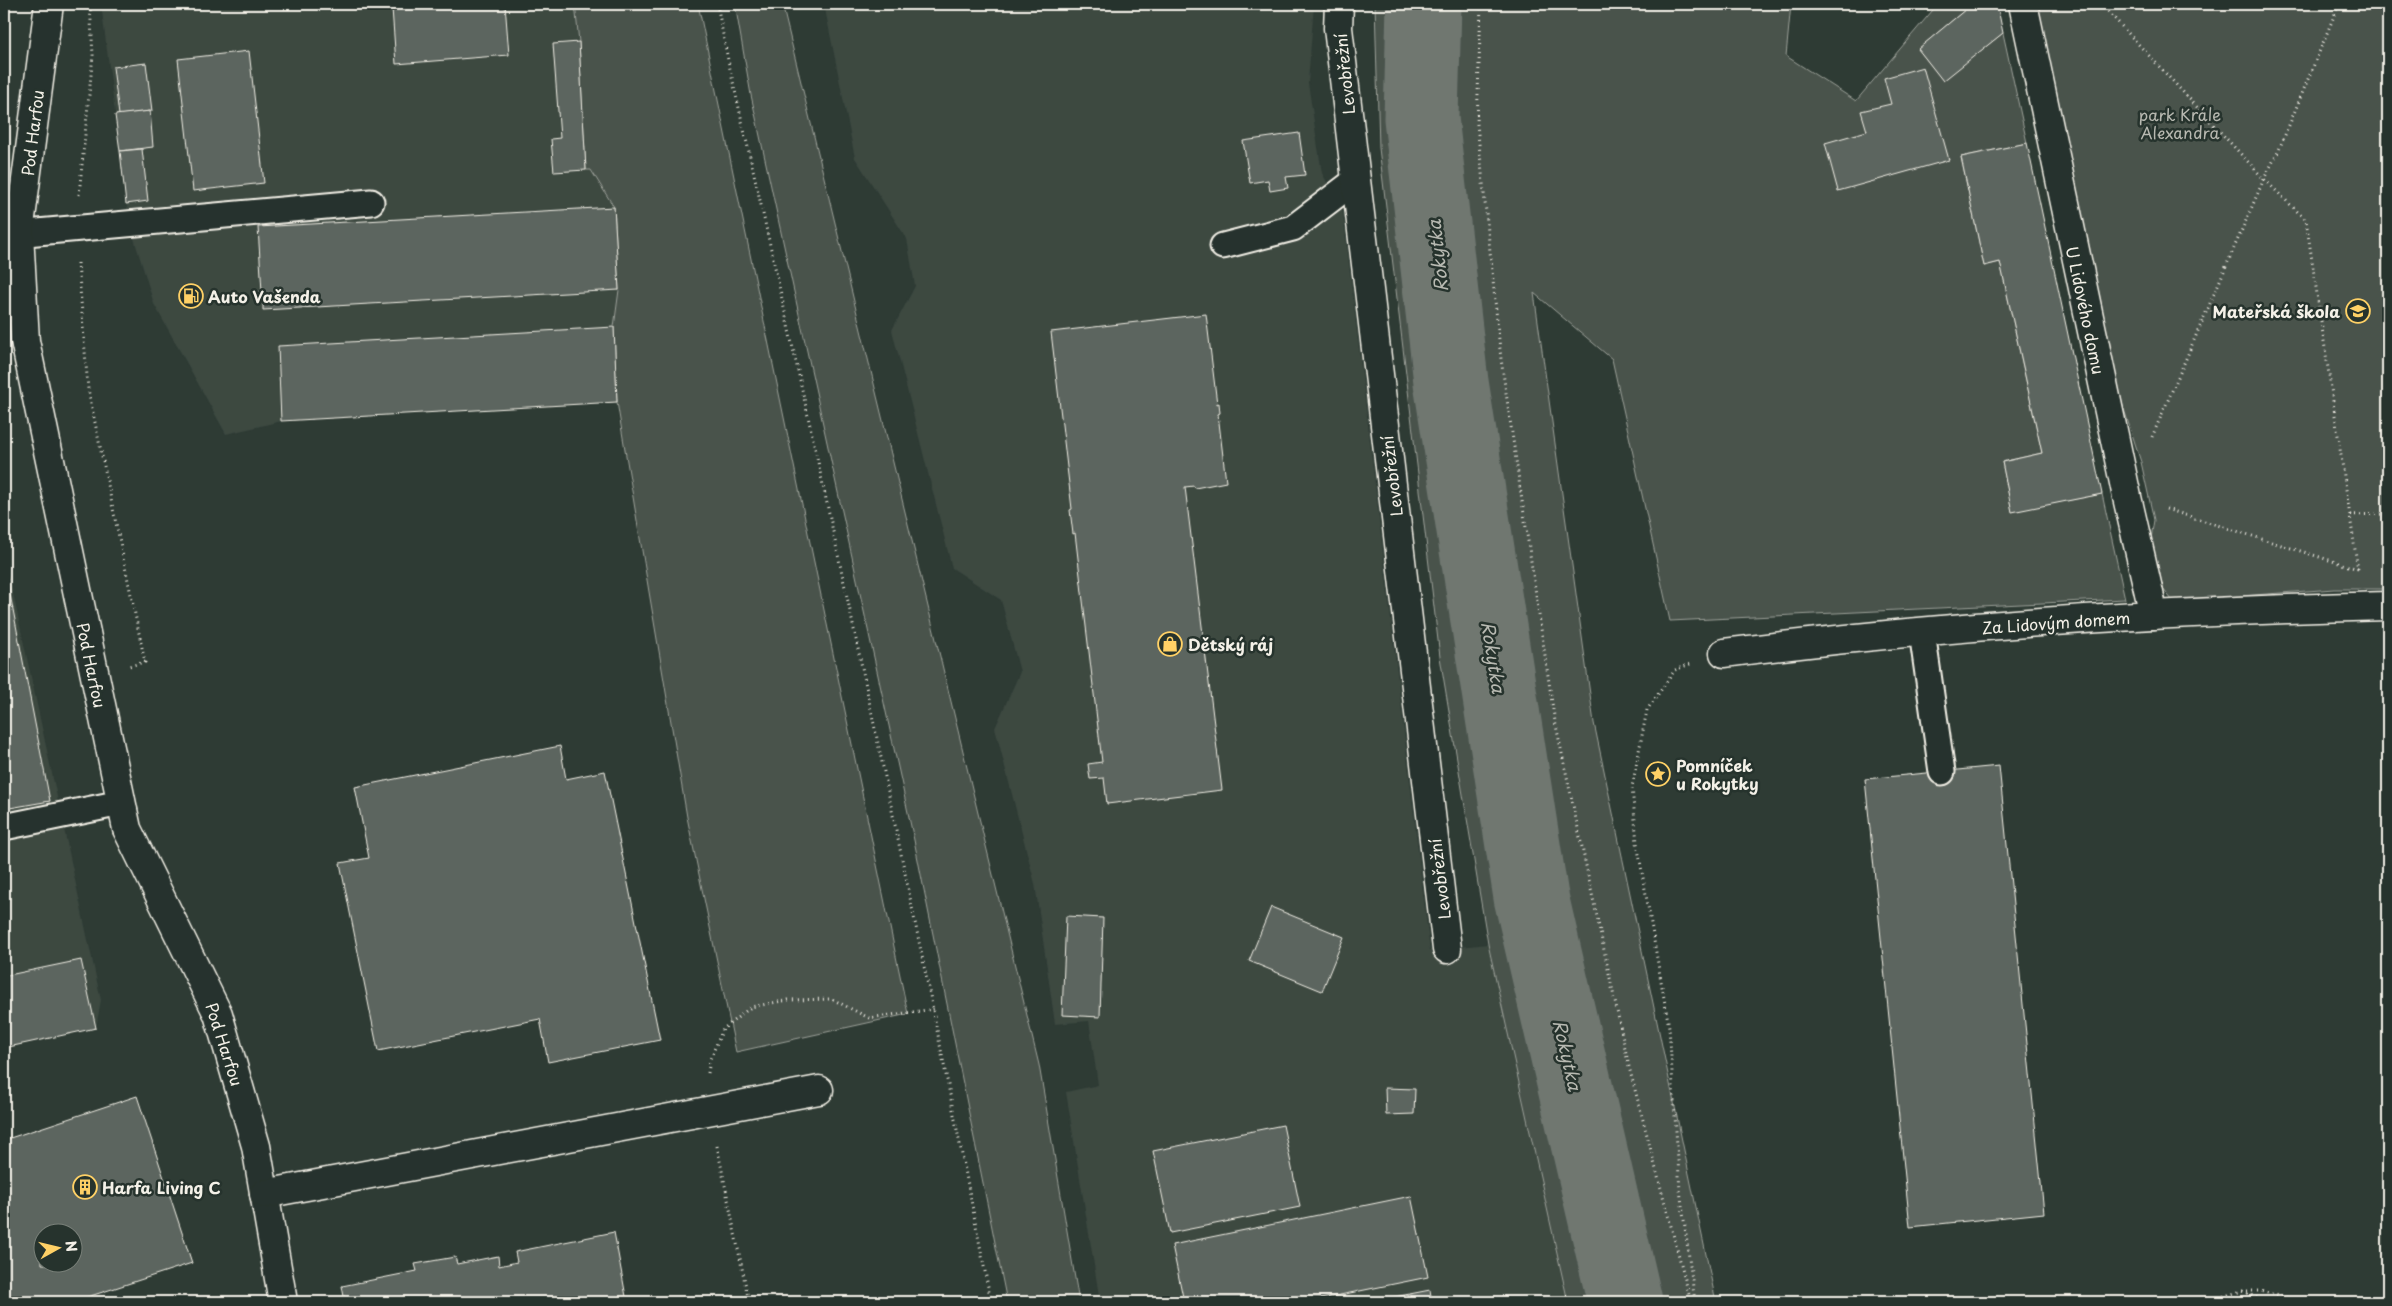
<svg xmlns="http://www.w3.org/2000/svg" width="2392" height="1306" viewBox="0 0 2392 1306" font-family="'Playpen Sans',sans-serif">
<rect width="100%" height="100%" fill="#2e3b34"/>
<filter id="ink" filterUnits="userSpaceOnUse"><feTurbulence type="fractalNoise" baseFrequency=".02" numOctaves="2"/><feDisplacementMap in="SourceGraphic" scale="10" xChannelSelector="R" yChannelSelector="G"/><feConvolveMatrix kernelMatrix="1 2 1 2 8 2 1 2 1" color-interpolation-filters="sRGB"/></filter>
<g filter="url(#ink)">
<!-- built -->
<g fill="#3c4841" fill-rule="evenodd">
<polygon points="101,4 575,4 579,42 587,170 591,170 614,207 619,290 614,327 617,402 282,421 226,434 154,304 129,222"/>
<path d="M 824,4 L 1314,4 L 1308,83 L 1322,173 L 1343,212 L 1430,950 L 1488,944 L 1568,1302 L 1100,1302 L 1066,1092 L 1098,1085 L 1089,1021 L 1055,1024 L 1035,884 L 995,728 L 1020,672 L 1001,600 L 952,568 L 892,330 L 915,286 L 907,239 L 855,158 ZM 1298,133 L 1305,175 L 1286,177 L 1270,191 L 1268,180 L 1243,141 Z"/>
<polygon points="4,552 101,1000 96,1028 4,1048"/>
</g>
<!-- green -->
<g fill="#48524c" stroke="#9ea29a">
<polygon points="575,4 698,4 908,1014 736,1052 687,817 617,402 614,327 619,290 614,207 591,170 586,170 579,42"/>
<polygon points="735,4 782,4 1039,1065 1079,1302 1007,1302 914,840 751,95"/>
<polygon points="1375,4 1791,4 1786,56 1856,101 1938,4 1972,4 1918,49 1943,80 2003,33 2027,143 1961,157 1984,266 2000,262 2042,453 2002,462 2012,511 2102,494 2125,599 1670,621 1612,359 1534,293 1594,723 1716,1302 1604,1302 1568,1131 1603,1302 1568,1302 1488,944 1440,657 1379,148"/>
<polygon points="2033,4 2388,4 2388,589 2334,589 2173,601 2157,582 2150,545 2154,520 2141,462 2122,403 2060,136"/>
</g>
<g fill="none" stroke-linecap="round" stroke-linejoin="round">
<!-- river -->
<polyline stroke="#6f7770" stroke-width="75" points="1424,4 1421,118 1451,382 1531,897 1625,1302"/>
</g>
<!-- building -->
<g fill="#5c655e" stroke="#f4f1e8" fill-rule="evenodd">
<polygon points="419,4 505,4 509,55 396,64 392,8"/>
<polygon points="1972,4 1997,4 2003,33 1943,81 1918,49"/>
<polygon points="579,42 586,170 554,172 551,139 560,138 553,44"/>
<polygon points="249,51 264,183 193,191 178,59"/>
<polygon points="146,63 152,111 119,115 113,67"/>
<polygon points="1923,67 1949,160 1838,191 1825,143 1867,131 1861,111 1891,104 1884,78"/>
<polygon points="150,111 153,147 120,151 115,115"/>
<polygon points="1299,133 1305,175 1286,177 1288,188 1270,191 1268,180 1250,183 1243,141"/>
<polygon points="2027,143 2102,494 2012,512 2002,462 2042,453 2000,262 1984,266 1961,157"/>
<polygon points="142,149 148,201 126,204 120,151"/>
<polygon points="614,207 619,290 263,310 263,301 258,301 258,292 262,292 258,227"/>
<polygon points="1206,314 1217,404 1219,403 1220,413 1218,414 1226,482 1195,488 1194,486 1185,487 1222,790 1107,804 1104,778 1090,779 1088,764 1102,762 1075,533 1073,534 1070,510 1072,509 1051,332"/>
<polygon points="614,327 617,402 281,421 278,346"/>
<polygon points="4,563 50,801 4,809"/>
<polygon points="560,746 566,779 605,771 660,1040 548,1062 540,1019 378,1051 340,863 369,858 355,787"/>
<polygon points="1999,766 2044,1213 1910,1227 1865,779"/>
<polygon points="1271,907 1344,937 1322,991 1249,961"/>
<polygon points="1066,916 1103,918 1100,1017 1062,1015"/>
<polygon points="81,960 96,1028 4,1048 4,976"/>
<polygon points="1385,1088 1415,1089 1414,1114 1386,1115"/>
<path d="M 137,1096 L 192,1263 L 72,1302 L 4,1302 L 4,1140 ZM 42,1234 L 72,1234 L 72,1264 L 42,1264 Z"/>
<polygon points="1283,1125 1300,1207 1170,1233 1153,1151"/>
<polygon points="1411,1196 1428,1277 1306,1302 1184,1302 1172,1245"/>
<polygon points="614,1232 627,1302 345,1302 342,1286 417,1271 415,1264 455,1257 457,1264 498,1256 499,1266 517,1262 515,1252"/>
<polygon points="1430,1290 1432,1302 1369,1302"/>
</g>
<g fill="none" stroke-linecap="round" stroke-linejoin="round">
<!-- lane casing -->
<g stroke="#f4f1e8" stroke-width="29">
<g id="lane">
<polyline points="4,235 371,202"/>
<polyline points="1223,246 1293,228 1356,180"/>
<polyline points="1922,632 1942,772"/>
<polyline points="4,827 121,803"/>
</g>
</g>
<!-- street casing -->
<g stroke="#f4f1e8" stroke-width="31">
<g id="street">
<polyline points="49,4 19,233 25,341 127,829 218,1014 256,1146 283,1302"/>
<polyline points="1339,4 1338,28 1447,949"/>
<polyline points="2023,4 2127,497 2154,615"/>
<path d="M 1724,653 C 1944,625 2167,611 2388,606"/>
<polyline points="264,1194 819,1090"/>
</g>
</g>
<!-- path -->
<g stroke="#f4f1e8" stroke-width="3" stroke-dasharray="1 4" stroke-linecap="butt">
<path d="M 717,4 L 728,60 C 823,473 910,887 991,1302"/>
<polyline points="1481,4 1477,124 1501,359 1554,716 1629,1067 1691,1302"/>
<polyline points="2101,4 2264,179 2306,220 2358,570"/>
<polyline points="79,195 93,55 90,4"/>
<polyline points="78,263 88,389 145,662 129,666"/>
<polyline points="2152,437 2264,179 2278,152 2339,4"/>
<polyline points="2166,509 2358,569"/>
<polyline points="2350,515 2388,514"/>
<polyline points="1690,664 1675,670 1647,710 1632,787 1637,843 1669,1027 1680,1190 1695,1302"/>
<polyline points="708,1073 710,1059 723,1029 751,1007 788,1000 832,999 869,1018 934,1009"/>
<polyline points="717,1146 749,1302"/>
<polyline points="2242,1291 2260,1291 2303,1302"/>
<polyline points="2215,1302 2221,1297 2242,1291 2265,1302"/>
</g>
<!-- lane -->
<use href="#lane" stroke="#26332d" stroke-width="25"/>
<!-- street -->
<use href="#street" stroke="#26332d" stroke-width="28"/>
</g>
</g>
<!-- icons -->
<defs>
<g id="fuel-ring" transform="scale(1.25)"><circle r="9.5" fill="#26332d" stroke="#ffd166" stroke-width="1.5"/><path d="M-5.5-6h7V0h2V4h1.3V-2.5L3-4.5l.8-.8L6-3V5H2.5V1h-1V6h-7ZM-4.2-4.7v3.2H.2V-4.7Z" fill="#ffd166"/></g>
<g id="school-ring" transform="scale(1.25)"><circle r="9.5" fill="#26332d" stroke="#ffd166" stroke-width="1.5"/><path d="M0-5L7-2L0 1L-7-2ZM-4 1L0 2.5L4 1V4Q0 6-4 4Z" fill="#ffd166"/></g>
<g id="shop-ring" transform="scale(1.25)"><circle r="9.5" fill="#26332d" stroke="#ffd166" stroke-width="1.5"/><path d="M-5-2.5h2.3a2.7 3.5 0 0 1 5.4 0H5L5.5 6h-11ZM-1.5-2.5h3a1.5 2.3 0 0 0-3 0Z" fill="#ffd166"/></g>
<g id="sight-ring" transform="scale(1.25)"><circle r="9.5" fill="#26332d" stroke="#ffd166" stroke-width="1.5"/><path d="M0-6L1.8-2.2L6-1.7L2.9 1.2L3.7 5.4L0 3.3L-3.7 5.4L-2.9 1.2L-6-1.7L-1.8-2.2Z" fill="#ffd166"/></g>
<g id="building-ring" transform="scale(1.25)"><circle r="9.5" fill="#26332d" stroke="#ffd166" stroke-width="1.5"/><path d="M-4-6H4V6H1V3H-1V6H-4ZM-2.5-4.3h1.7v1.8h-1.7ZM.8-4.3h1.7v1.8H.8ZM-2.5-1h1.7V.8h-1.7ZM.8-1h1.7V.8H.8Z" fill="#ffd166"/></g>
</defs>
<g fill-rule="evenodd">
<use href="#fuel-ring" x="191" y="296"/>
<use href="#school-ring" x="2358" y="311"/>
<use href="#shop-ring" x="1170" y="644"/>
<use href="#sight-ring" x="1658" y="774"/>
<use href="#building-ring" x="85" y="1187"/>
</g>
<g text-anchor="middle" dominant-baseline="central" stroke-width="5" stroke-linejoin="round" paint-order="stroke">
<!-- street labels -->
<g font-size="16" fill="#f4f1e8" stroke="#26332d">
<text transform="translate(1344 74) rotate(-96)">Levobřežní</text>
<text transform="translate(32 133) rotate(-83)">Pod Harfou</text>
<text transform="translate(2086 310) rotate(78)">U Lidového domu</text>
<text transform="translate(1391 476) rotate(-97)">Levobřežní</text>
<text transform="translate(2056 622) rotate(-4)">Za Lidovým domem</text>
<text transform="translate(92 665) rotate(78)">Pod Harfou</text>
<text transform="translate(1439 879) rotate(-97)">Levobřežní</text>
<text transform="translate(225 1044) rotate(72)">Pod Harfou</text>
</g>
<!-- park labels -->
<g font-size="16" fill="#b8b9b1" stroke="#26332d">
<text x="2180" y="114">park Krále<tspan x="2180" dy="18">Alexandra</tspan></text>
</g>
<!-- poi labels -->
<g font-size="16" font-weight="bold" fill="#f4f1e8" stroke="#26332d" text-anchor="start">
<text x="208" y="296">Auto Vašenda</text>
<text x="2340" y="311" text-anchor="end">Mateřská škola</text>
<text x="1188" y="644">Dětský ráj</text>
<text x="1676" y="765">Pomníček<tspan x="1676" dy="18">u Rokytky</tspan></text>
<text x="102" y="1187">Harfa Living C</text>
</g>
<!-- water labels -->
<g font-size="18" font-style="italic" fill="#b8bab2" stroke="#26332d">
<text transform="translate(1437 256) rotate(-96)">Rokytka</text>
<text transform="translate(1494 657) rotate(81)">Rokytka</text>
<text transform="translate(1568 1055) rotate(77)">Rokytka</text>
</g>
</g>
<!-- margin -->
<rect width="2392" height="1306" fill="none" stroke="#26332d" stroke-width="20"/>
<rect x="10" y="10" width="2372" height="1286" fill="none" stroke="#f4f1e8" stroke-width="2" filter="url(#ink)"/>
<!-- north arrow -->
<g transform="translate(58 1248) rotate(82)"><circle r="24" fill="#26332d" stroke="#787f78"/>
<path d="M0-4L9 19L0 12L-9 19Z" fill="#ffd166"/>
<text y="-8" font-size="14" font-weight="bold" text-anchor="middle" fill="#f4f1e8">N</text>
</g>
</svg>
